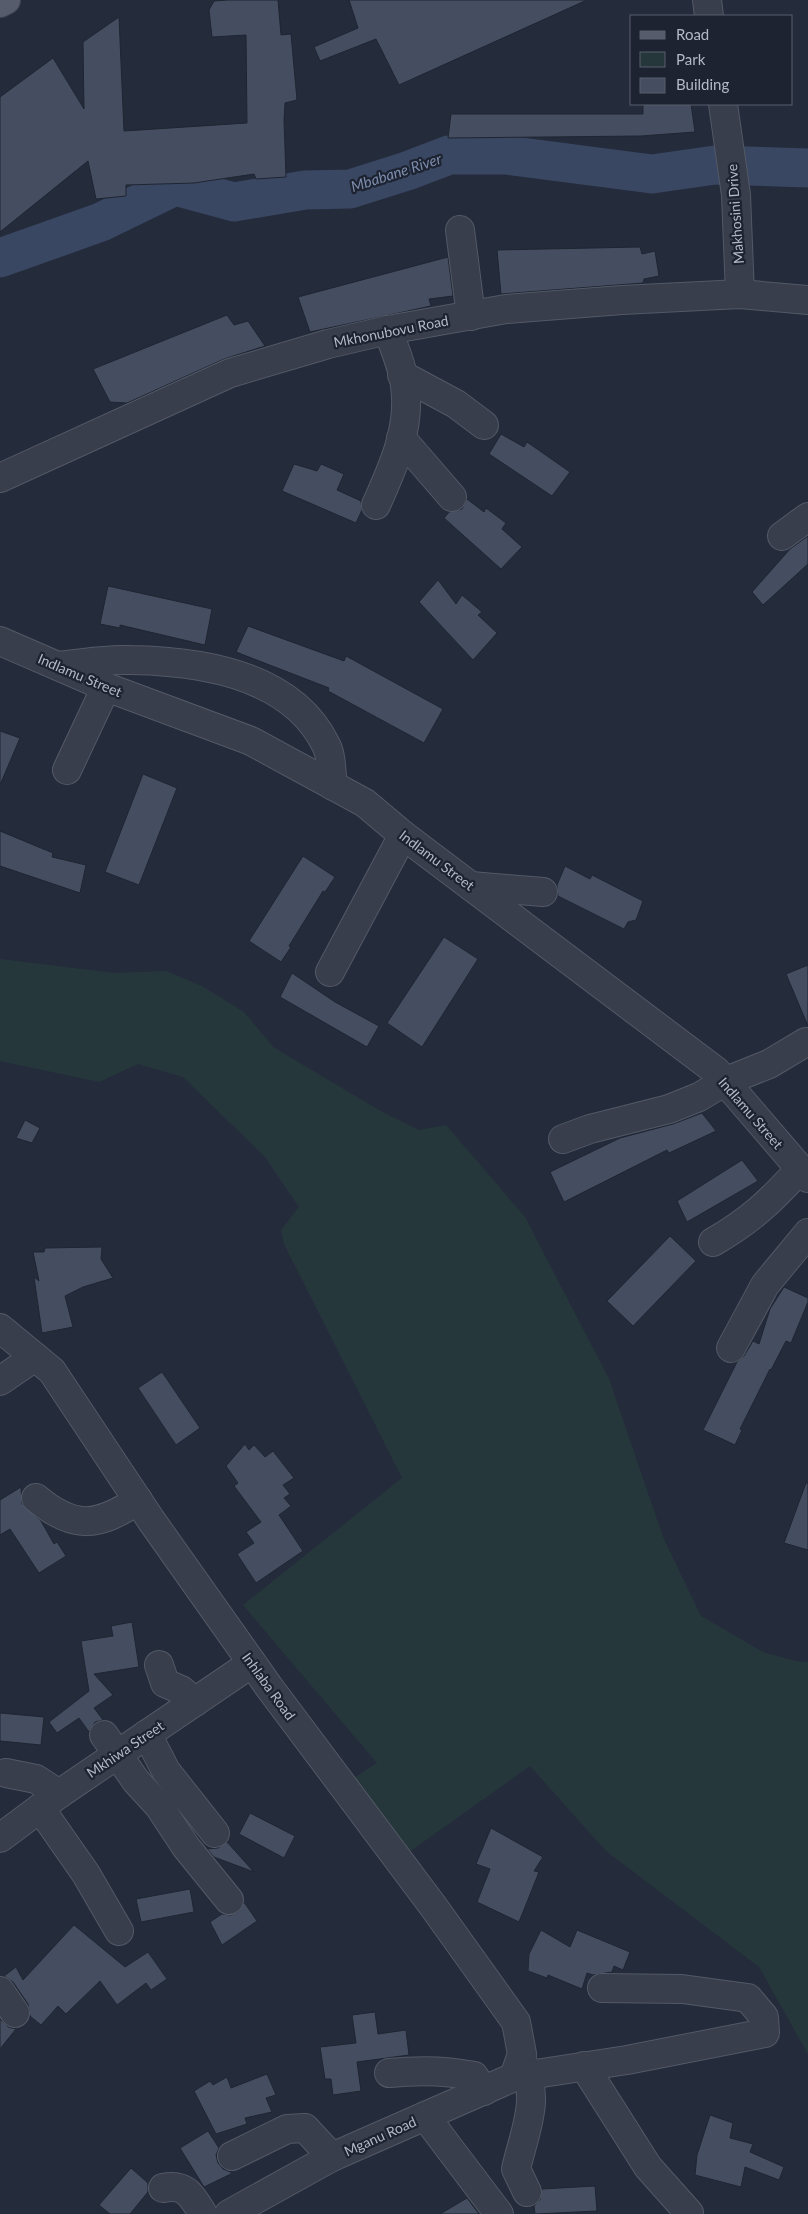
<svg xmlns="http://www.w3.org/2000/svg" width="808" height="2214" viewBox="0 0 808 2214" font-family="Lato,sans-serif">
<rect width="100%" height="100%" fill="#242b3b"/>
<!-- green -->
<polygon fill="#26373c" points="0,959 114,973 166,971 202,986 244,1012 273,1047 384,1113 419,1130 446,1125 525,1217 609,1379 663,1537 701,1616 763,1652 795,1661 808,1662 808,2054 759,1967 606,1851 530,1766 398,1860 349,1781 377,1763 243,1605 402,1478 284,1244 281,1230 299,1207 265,1157 183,1077 138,1064 99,1082 0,1061"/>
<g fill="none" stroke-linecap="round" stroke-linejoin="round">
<!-- river -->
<polyline stroke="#3a4763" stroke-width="39" points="0,258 101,222 175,186 234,202 305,190 350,189 407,171 449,155 506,155 652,174 715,165 808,168"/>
</g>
<!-- building -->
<g fill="#454e60" stroke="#1f2532">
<polygon points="228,0 278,0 281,35 291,34 297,100 285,103 284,120 286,177 256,179 254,174 194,183 126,185 126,196 96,199 88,161 0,232 0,97 53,58 84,109 83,42 119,17 124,131 247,123 246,35 212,37 209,10 214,1"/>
<polygon points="349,0 587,0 399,85 376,39 320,61 314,47 358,28"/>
<polygon points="643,104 691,104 695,132 641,136 448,138 451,114 643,114"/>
<polygon points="640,247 642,254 655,251 659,276 644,279 643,283 501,294 497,250"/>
<polygon points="448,257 453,296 429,299 431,306 310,332 298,297"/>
<polygon points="227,315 234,325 248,321 265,346 224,359 127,403 110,402 93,369"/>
<polygon points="501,434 524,447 527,442 570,472 552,496 489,454"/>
<polygon points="294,464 317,471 321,464 344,474 337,490 361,501 362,510 356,523 282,491"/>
<polygon points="467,499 484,512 486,508 506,523 502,529 522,547 501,569 444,518 449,512 462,509"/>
<polygon points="808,536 808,564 763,605 752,592 790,549"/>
<polygon points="438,580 456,604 462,595 482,612 478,615 497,633 473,660 419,602"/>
<polygon points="108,586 212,609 205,645 120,625 120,628 100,624"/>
<polygon points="248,626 344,661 346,656 443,709 424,743 328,691 329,688 236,652"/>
<polygon points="0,731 20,738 0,785"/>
<polygon points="143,774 177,788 139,885 105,872"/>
<polygon points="0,831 53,853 52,857 86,865 80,893 0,866"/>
<polygon points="303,856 335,877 325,892 323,891 289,946 291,947 281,962 249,941"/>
<polygon points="565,866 590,879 592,875 643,901 636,920 628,922 624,929 558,896 557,885"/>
<polygon points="444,937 478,959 422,1047 387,1023"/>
<polygon points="808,965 808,1026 786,974"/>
<polygon points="292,973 335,1002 379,1026 367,1047 280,997"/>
<polygon points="702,1113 716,1131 669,1153 667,1150 564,1202 550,1172 620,1138 673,1124"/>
<polygon points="25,1120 40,1128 32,1143 16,1138"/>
<polygon points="742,1160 758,1181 687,1222 677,1201"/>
<polygon points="670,1236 696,1261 633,1326 607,1301"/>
<polygon points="102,1247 101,1259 113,1278 83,1287 65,1296 73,1327 42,1333 34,1277 39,1281 33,1252 44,1252 45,1248"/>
<polygon points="784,1287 808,1298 808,1302 791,1343 786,1341 771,1370 770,1369 740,1429 742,1430 735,1445 703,1430 737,1362 744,1356 753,1341 759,1344 770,1309"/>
<polygon points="162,1372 200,1428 176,1445 138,1388"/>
<polygon points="245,1444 249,1450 254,1445 265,1457 273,1451 294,1478 283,1485 290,1494 284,1498 291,1506 279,1515 303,1551 256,1583 237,1554 254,1543 246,1532 261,1522 234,1486 238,1483 226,1466"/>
<polygon points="806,1483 808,1483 808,1550 784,1543"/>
<polygon points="21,1487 22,1504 41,1521 54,1544 57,1542 66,1556 39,1573 10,1529 0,1535 0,1500"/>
<polygon points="132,1622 139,1667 94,1674 113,1695 94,1708 103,1720 95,1722 89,1732 79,1718 57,1733 49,1722 89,1691 81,1641 113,1636 111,1626"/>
<polygon points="0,1713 44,1717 41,1745 0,1741"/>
<polygon points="250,1813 295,1836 284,1858 239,1834"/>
<polygon points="491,1828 543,1857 534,1871 539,1872 519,1922 477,1902 490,1869 476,1864"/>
<polygon points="227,1842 254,1872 214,1857 207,1849 218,1848"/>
<polygon points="190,1889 194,1912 141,1922 136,1899"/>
<polygon points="244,1902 257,1921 222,1945 210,1922 222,1914 231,1915 238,1912"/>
<polygon points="74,1925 125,1967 148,1952 167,1979 151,1990 146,1983 117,2005 100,1981 66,2014 58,2006 41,2025 30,2016 28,2004 13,1982 4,1976 16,1967 23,1980"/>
<polygon points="541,1930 570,1947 577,1930 630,1952 623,1970 614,1966 612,1972 593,1975 587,1973 582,1989 548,1975 547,1978 528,1971 529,1954"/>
<polygon points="375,2012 378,2034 406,2030 409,2055 357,2062 361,2091 333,2095 331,2079 325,2079 320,2047 356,2043 352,2015"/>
<polygon points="0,2019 8,2027 16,2029 0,2049"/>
<polygon points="267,2074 276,2095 266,2098 272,2112 245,2118 247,2124 216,2134 194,2091 210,2081 213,2085 227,2077 231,2088"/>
<polygon points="710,2115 733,2123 730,2138 753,2144 750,2152 784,2167 779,2180 745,2167 741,2187 695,2175 697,2155"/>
<polygon points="208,2131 219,2148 216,2155 218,2163 223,2169 233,2173 204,2187 180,2148"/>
<polygon points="131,2168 148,2183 148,2192 130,2214 110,2214 99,2205"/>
<polygon points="595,2186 597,2211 535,2214 534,2206 540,2200 542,2189"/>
<polygon points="467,2198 479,2214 440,2214"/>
</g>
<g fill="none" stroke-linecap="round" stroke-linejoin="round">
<!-- minor casing -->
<g stroke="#535966" stroke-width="30">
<g id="minor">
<polyline points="707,0 709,16"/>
<polyline points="723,104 736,195 740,294"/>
<polyline points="460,230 471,316"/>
<polyline points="402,375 456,404 484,425"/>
<polyline points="401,438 452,497"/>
<polyline points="0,478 230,373 328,344 388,330 506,309 622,300 740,294 808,300"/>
<path d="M 376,505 C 393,467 411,428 405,386 C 403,367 394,348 388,330"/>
<polyline points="782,536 808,517"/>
<polyline points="0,641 106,687 251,741 365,803 403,835 716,1071 808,1178"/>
<path d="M 58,666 C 82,663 107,659 130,660 C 200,661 292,675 326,745 C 332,756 331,773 333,786"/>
<polyline points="67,770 106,687"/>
<polyline points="471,886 543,892"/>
<polyline points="330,972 403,835"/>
<polyline points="563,1139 590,1129 669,1109 699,1097 724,1082 769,1064 806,1042"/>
<path d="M 713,1242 C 751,1220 771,1201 800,1169"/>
<polyline points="0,1328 52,1371 151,1520 269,1687 433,1906 516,2022 522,2054 514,2077 332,2157 229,2214"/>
<polyline points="731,1348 765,1285 808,1233"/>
<polyline points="0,1381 35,1357"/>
<path d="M 36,1498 C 74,1530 98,1527 138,1500"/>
<polyline points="159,1665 165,1683 181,1690 195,1702"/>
<polyline points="147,1734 166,1771 215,1833"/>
<polyline points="104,1735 136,1781 159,1806 186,1847 229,1900"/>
<polyline points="6,1773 36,1779 59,1794"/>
<polyline points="40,1808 86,1874 119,1931"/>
<polyline points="0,1838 59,1794 252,1663"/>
<polyline points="0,1991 15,2013"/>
<path d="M 521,2059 C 542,2098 525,2129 516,2169 L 527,2192"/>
<polyline points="584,2066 648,2167 689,2213"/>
<path d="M 389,2073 C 418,2070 445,2070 474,2076 L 484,2091"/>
<polyline points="529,2075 627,2060 765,2033 764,2017 748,1998 682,1989 602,1988"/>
<polyline points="425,2116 499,2214"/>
<polyline points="232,2156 287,2129 305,2128 332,2157"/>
<path d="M 163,2188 C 186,2183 192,2196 203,2214"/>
</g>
</g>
<!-- major casing -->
<g stroke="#414754" stroke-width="30">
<polyline id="major" points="0,3 6,0"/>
</g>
<!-- minor -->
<use href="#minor" stroke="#383e4b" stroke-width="28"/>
<!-- major -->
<use href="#major" stroke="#565c6b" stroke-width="28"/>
</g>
<g text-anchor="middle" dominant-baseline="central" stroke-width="4.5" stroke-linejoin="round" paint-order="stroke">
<!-- street labels -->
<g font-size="14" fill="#b3b9c7" stroke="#1d2330">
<text transform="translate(735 214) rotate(-94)">Makhosini Drive</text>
<text transform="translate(391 331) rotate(-11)">Mkhonubovu Road</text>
<text transform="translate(80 675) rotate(23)">Indlamu Street</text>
<text transform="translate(437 860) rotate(37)">Indlamu Street</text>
<text transform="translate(751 1113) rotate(49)">Indlamu Street</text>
<text transform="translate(269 1686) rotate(54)">Inhlaba Road</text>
<text transform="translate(125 1749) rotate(-34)">Mkhiwa Street</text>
<text transform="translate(380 2136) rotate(-24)">Mganu Road</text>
</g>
<!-- water labels -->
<g font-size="15" font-style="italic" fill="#7c8cad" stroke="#1d2330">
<text transform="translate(396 172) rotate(-18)">Mbabane River</text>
</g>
</g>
<!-- legend -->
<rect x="630" y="15" width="162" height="90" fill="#1d2330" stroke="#595f6c"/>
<rect x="640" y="31" width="25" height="8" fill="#565c6b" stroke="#595f6c"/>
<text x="676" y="40" font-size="15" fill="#b3b9c7">Road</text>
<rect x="640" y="52" width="25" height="15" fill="#26373c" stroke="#595f6c"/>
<text x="676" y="65" font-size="15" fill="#b3b9c7">Park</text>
<rect x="640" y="78" width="25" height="15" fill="#454e60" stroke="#595f6c"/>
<text x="676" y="90" font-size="15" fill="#b3b9c7">Building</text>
</svg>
